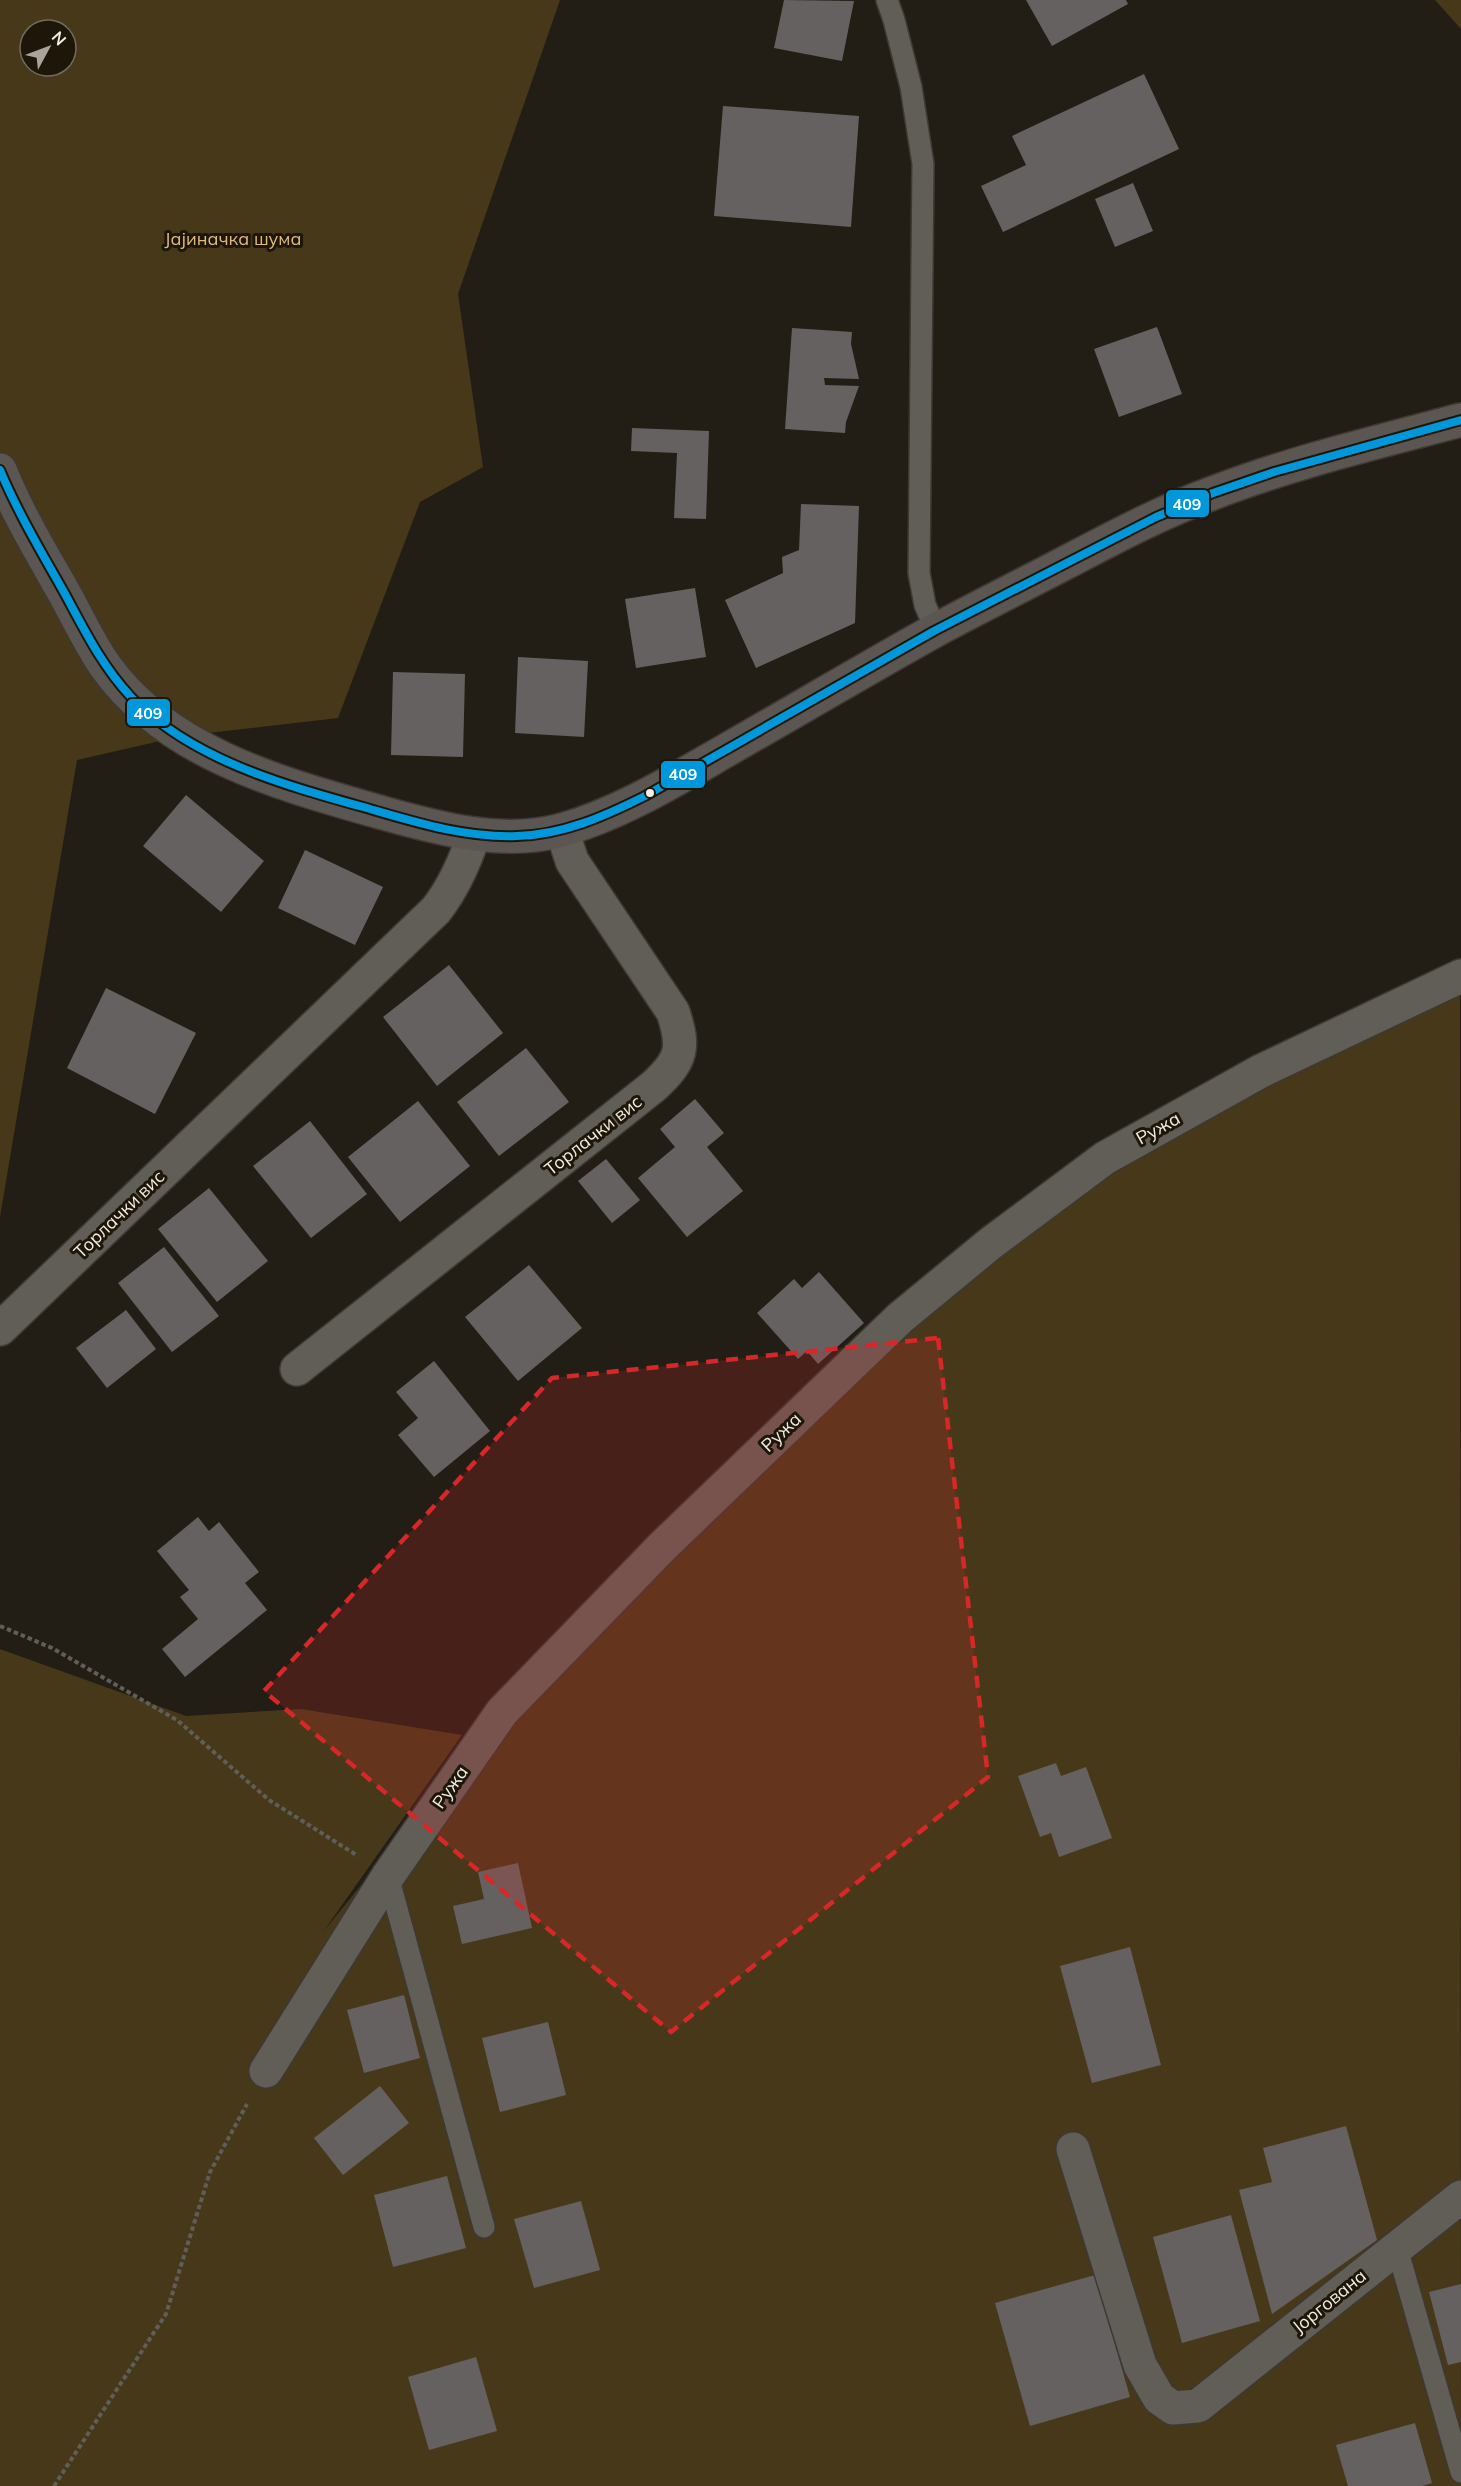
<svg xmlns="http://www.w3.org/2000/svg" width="1461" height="2486" viewBox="0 0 1461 2486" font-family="Mulish,sans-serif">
<rect width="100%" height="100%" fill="#221e16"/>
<!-- green -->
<g fill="#48381a" fill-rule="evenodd">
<path d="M 0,0 L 560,0 L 458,294 L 483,467 L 420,502 L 338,718 L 182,736 L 77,760 L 0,1217 ZM 30,30 L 66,30 L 66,66 L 30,66 Z"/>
<polygon points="1435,0 1461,0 1461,29"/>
<polygon points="1460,995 1461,2486 0,2486 0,1649 186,1716 301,1709 462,1735 323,1932 502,1712 662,1547 1105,1158"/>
</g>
<!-- building -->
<g fill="#656160">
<polygon points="784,0 854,1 842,61 774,48"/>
<polygon points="1026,0 1126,0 1128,4 1052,46"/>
<polygon points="1144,74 1179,149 1003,232 981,186 1026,165 1012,136"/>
<polygon points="723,106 859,116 851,227 714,216"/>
<polygon points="1133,183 1153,231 1115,247 1095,199"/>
<polygon points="1157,327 1182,394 1119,417 1094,349"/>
<polygon points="792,328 852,332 851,344 859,379 824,378 825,385 859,386 846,422 845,433 785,429"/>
<polygon points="632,428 709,431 706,519 674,518 677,453 631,451"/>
<polygon points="801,504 859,506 855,623 756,668 725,600 783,573 782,557 799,550"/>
<polygon points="695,588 706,657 636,668 625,599"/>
<polygon points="518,657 588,661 584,737 515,733"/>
<polygon points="393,672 465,674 463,757 391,755"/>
<polygon points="186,795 264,861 221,912 143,846"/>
<polygon points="305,850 383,887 355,945 278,908"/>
<polygon points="449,965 503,1033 437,1086 383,1017"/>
<polygon points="106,988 196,1033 155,1114 67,1068"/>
<polygon points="526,1048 569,1102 499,1156 457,1102"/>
<polygon points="695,1099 724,1133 707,1147 743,1191 687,1237 638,1178 675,1147 660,1129"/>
<polygon points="418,1101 470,1166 400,1222 348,1157"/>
<polygon points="310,1121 367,1194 311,1238 253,1166"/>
<polygon points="606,1159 640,1200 612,1223 578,1181"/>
<polygon points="209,1188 268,1261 217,1302 158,1229"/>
<polygon points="164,1247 219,1316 172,1352 118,1283"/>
<polygon points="529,1265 582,1328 518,1381 465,1317"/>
<polygon points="819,1272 864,1323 818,1364 807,1351 798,1359 757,1313 794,1279 802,1288"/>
<polygon points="126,1310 156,1349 107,1388 76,1348"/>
<polygon points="434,1361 490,1431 434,1477 398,1435 418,1418 396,1392"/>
<polygon points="198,1517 209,1531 219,1522 259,1572 245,1583 267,1610 185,1677 162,1649 198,1619 180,1597 189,1590 157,1551"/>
<polygon points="1056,1763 1061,1776 1086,1767 1112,1838 1059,1857 1051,1833 1040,1837 1018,1776"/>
<polygon points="518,1863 532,1928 462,1944 453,1906 484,1899 478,1872"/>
<polygon points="1130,1947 1161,2065 1092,2083 1060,1966"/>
<polygon points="404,1995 420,2058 364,2073 347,2010"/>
<polygon points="548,2022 566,2095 500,2112 482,2038"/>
<polygon points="380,2086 409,2123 343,2175 314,2138"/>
<polygon points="1346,2126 1377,2240 1272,2314 1239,2190 1272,2182 1263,2148"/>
<polygon points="447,2176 466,2248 393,2267 374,2195"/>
<polygon points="581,2201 600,2270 534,2288 514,2219"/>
<polygon points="1231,2215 1260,2321 1182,2343 1153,2237"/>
<polygon points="1095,2275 1130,2397 1030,2426 995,2303"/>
<polygon points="1461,2284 1461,2362 1448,2365 1429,2292"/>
<polygon points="476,2357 497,2431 429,2450 408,2377"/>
<polygon points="1415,2423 1432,2483 1422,2486 1348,2486 1336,2445"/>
</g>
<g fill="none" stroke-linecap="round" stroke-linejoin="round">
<!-- lane casing -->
<g stroke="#3d3934" stroke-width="24">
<g id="lane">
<polyline points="887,0 894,20 911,87 923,164 919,573 925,605 936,630"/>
<polyline points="388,1876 484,2227"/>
<polyline points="1397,2248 1461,2472"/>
</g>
</g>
<!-- street casing -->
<g stroke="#3d3934" stroke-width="36">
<g id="street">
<path d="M 0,1329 L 436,910 C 454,887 465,862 474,834"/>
<path d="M 297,1369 L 654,1086 C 682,1060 685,1048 673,1012 L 572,861 L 562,830"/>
<polyline points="266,2071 388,1876 502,1712 662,1547 900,1318 991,1243 1105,1158 1261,1071 1461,976"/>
<polyline points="1073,2149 1140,2365 1159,2398 1173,2408 1198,2406 1461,2197"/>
</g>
</g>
<!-- secondary casing -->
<g stroke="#3d3934" stroke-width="36">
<path id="secondary" d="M 0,470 C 16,510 38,547 59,584 C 75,611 88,642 106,667 C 169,755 285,785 383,813 C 440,829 503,846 562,830 C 619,814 673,781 725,751 C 795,711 864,670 934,631 C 977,608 1021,586 1065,563 C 1113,538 1161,512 1213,493 C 1293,462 1378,442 1461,420"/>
</g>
<!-- path -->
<g stroke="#605e58" stroke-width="4" stroke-dasharray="4.5 3" stroke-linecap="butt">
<polyline points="0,1626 52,1648 177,1720 269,1800 358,1856"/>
<polyline points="54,2486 166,2314 210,2172 247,2104"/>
</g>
<!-- lane -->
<use href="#lane" stroke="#615d57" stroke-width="21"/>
<!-- street -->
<use href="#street" stroke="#615d57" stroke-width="33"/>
<!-- secondary -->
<use href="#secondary" stroke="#5c5652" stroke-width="33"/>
<!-- bus-1 casing -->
<g stroke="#1d1609" stroke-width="12">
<path id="bus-1" d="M 0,470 C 18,513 42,553 65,594 C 85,631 102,666 131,697 C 193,761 288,786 370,809 C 418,823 467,838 517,836 C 563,835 605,816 645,796 L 934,631 L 1156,517 L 1213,493 L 1274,472 L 1461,420"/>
</g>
<!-- bus-1 -->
<use href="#bus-1" stroke="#0098da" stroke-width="8"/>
</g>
<!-- marked area -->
<path fill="#d62828" fill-opacity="0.2" stroke="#d62828" stroke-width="4.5" stroke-dasharray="12 8" stroke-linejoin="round" d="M 938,1338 L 988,1777 L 671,2032 L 264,1691 L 552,1378 Z"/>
<!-- markers -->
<circle fill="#f2ede5" stroke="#1d1609" stroke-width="2" cx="650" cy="793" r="5"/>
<g text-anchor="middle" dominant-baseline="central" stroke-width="6" stroke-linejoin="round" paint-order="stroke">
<!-- park labels -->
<g font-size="18" fill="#e0bb7b" stroke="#1d1609">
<text x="233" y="238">Јајиначка шума</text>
</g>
<!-- street labels -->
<g font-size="18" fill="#f2ede5" stroke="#1d1609">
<text transform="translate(1158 1128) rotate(-29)">Ружа</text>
<text transform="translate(593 1135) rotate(-38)">Торлачки вис</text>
<text transform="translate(119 1214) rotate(-44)">Торлачки вис</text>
<text transform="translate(781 1432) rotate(-44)">Ружа</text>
<text transform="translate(450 1787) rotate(-55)">Ружа</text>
<text transform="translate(1329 2301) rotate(-39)">Јоргована</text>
</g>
</g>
<g stroke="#1d1609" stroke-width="2">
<rect x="1165" y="489" width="45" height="29" rx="6" fill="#0098da"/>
<rect x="126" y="698" width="45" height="29" rx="6" fill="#0098da"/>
<rect x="660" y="760" width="46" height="29" rx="6" fill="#0098da"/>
</g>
<g font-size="16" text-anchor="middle" font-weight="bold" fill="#fff">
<text x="1187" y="510">409</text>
<text x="148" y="719">409</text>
<text x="683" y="780">409</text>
</g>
<!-- north arrow -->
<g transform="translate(48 48) rotate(49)"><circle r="28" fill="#1d1609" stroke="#726c61" stroke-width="1.5"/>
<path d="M0-4.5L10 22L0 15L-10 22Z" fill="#a9a59d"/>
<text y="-9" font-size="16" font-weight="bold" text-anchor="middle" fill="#f2ede5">N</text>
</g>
</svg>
